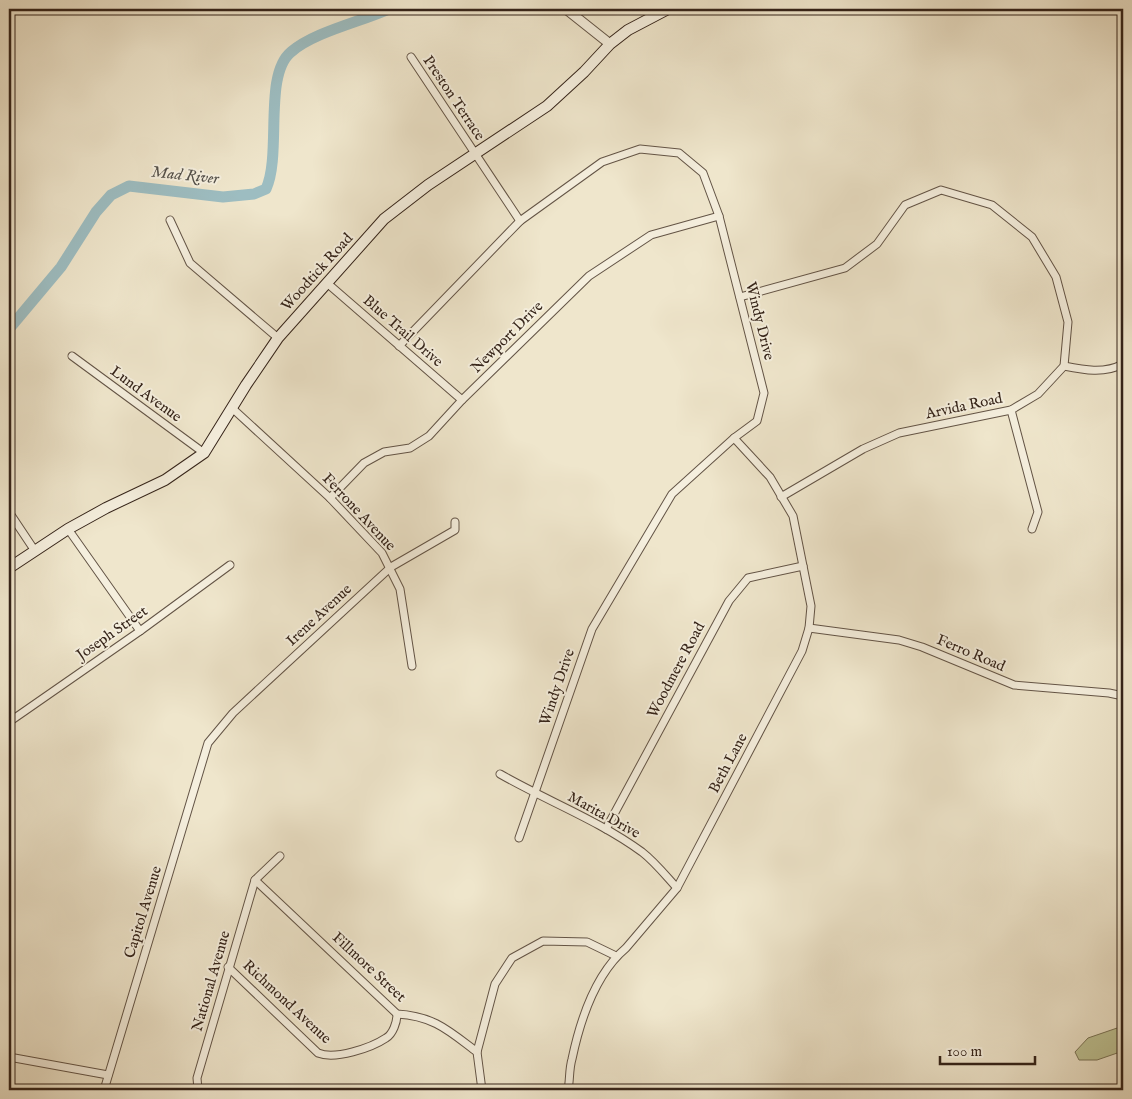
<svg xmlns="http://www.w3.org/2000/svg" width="1132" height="1099" viewBox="0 0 1132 1099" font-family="'IM FELL English',serif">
<rect width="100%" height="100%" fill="#efe6cc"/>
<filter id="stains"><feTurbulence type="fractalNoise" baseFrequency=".004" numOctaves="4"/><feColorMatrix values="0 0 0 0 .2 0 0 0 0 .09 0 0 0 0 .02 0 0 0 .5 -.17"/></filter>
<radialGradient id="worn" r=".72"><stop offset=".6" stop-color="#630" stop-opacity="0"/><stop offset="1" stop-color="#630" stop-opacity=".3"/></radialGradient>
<!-- green -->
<polygon fill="#bec394" stroke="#797356" points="1123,1026 1123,1051 1097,1060 1079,1060 1075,1052 1088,1038"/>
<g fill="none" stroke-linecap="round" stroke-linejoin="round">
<!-- river -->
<path stroke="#9dbdc1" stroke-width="11" d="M 9,329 L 61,267 L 96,212 L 111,195 L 129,186 L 223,197 L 254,194 L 266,189 C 282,154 263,75 291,52 C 314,32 360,22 389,9"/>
<!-- minor casing -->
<g stroke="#635446" stroke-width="9">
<g id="minor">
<polyline points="411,57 520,221"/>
<polyline points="170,220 190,263 278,338"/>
<polyline points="327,283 462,400"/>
<polyline points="740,297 845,268 877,244 905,205 941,190 992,205 1032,237 1056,277 1068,322 1064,366 1038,394 1011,410 899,433 863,449 781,497"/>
<polyline points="399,346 520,221 602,162 640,149 679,153 703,173 719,216 764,393 757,421 734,438 672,494 592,629 519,838"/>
<polyline points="72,356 204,453"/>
<path d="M 1064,366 C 1084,370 1104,374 1123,364"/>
<polyline points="232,408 330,498 382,553 400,589 412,666"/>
<polyline points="1011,410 1038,512 1032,529"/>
<polyline points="330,498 364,463 384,452 410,448 429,436 462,400 589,276 651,235 719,216"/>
<polyline points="9,512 35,551"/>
<polyline points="68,529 140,631"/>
<polyline points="809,628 899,640 922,647 1014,685 1109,693 1123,696"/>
<polyline points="9,722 140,631 230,565"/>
<path d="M 500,774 C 547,801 598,820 642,852 C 655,862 666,876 677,888"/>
<polyline points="606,829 729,601 748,578 803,566"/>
<path d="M 255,880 L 397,1014 C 434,1016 449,1031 477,1052"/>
<path d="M 228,967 L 318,1053 C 335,1060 371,1048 386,1038 C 393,1034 397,1022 397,1014"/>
<polyline points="9,1057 108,1075"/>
<polyline points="104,1090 208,743 233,713 391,567 455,530 455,522"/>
<polyline points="198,1090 197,1078 255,880 280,856"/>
<polyline points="482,1090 477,1052 495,984 512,958 543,941 587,942 616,956"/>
<path d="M 568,1090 C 570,1080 569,1069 572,1059 C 580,1021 595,974 626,948 L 677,888 L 802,651 L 809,628 L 811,606 L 793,516 L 770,477 L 734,438"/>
</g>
</g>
<!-- tertiary casing -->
<g stroke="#635446" stroke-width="11">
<polyline id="tertiary" points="566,9 610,44"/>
</g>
<!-- secondary casing -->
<g stroke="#342319" stroke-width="12">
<polyline id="secondary" points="9,568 68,529 106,508 165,480 204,453 246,385 278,338 384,219 428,185 547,106 584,72 610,44 628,30 668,9"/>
</g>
<!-- minor -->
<use href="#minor" stroke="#f5efde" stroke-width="7"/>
<!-- tertiary -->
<use href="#tertiary" stroke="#f5efde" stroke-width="9"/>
<!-- secondary -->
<use href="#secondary" stroke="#f5efde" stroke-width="10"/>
</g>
<g text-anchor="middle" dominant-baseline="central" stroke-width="4" stroke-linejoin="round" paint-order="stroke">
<!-- street labels -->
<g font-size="15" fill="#342319" stroke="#f5efde">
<text transform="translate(454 98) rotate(56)">Preston Terrace</text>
<text transform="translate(317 272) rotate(-48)">Woodtick Road</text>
<text transform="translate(760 321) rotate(76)">Windy Drive</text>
<text transform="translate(403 331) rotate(41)">Blue Trail Drive</text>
<text transform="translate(507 337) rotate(-45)">Newport Drive</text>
<text transform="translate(146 394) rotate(36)">Lund Avenue</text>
<text transform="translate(964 406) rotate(-12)">Arvida Road</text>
<text transform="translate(359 512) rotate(47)">Ferrone Avenue</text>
<text transform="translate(319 615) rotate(-43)">Irene Avenue</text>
<text transform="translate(112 633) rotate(-35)">Joseph Street</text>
<text transform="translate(971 653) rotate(23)">Ferro Road</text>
<text transform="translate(676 670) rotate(-62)">Woodmere Road</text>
<text transform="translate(557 687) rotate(-71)">Windy Drive</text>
<text transform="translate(728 763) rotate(-62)">Beth Lane</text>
<text transform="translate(604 815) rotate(29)">Marita Drive</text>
<text transform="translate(143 912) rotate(-73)">Capitol Avenue</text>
<text transform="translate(369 967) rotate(43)">Fillmore Street</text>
<text transform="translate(211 981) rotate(-74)">National Avenue</text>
<text transform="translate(287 1002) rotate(43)">Richmond Avenue</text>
</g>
<!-- water labels -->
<g font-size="16" font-style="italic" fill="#54514b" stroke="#f5efde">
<text transform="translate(185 176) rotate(6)">Mad River</text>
</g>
</g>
<!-- margin -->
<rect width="1132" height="1099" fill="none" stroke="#efe6cc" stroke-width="30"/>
<rect x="10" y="10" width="1112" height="1079" fill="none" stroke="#342319" stroke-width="2.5"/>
<rect x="15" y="15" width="1102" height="1069" fill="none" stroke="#342319"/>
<!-- scale -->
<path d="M940 1056v8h95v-8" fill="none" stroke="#342319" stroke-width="2.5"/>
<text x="947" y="1056" font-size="15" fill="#342319" stroke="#f5efde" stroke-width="4" paint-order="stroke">100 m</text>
<rect width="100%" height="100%" filter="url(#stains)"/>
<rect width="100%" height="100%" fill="url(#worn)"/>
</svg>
